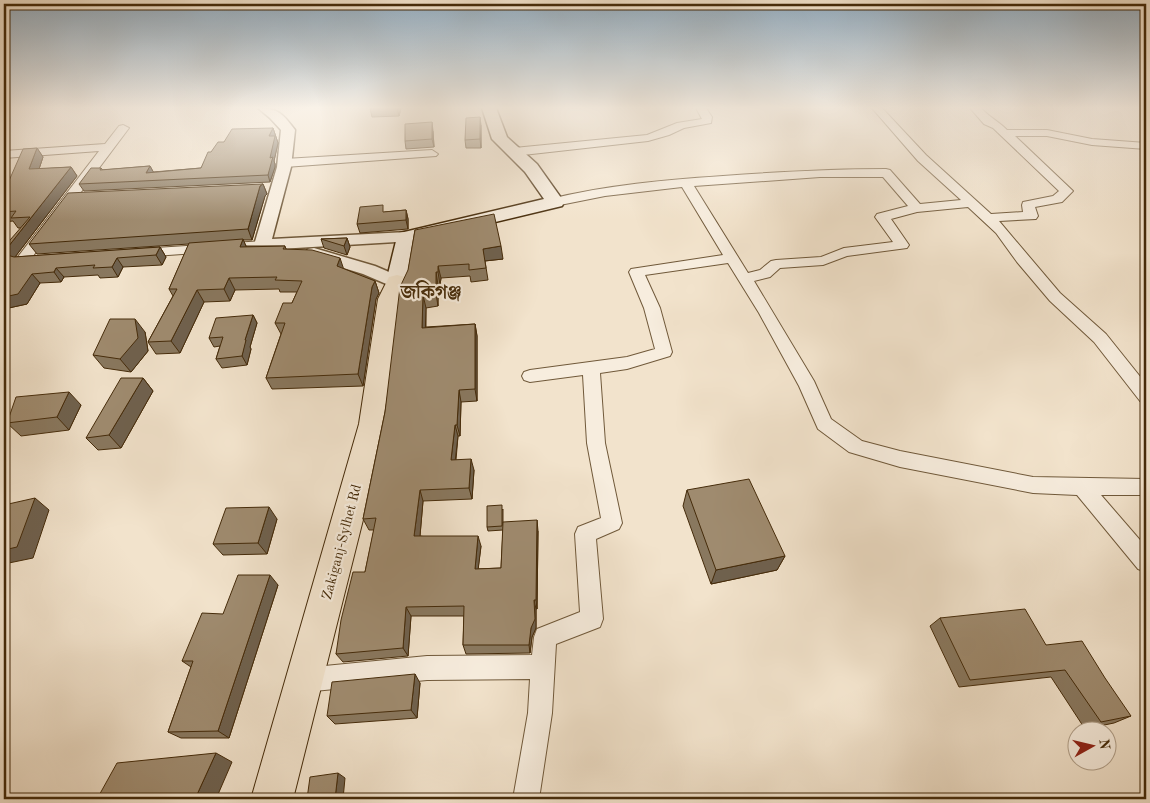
<svg xmlns="http://www.w3.org/2000/svg" width="1150" height="803" viewBox="0 0 1150 803" font-family="'Old Standard TT','Noto Serif Bengali',serif">
<rect width="100%" height="100%" fill="#f2e3cc"/>
<filter id="stains"><feTurbulence type="fractalNoise" baseFrequency=".004" numOctaves="4"/><feColorMatrix values="0 0 0 0 .2 0 0 0 0 .09 0 0 0 0 .02 0 0 0 .5 -.17"/></filter>
<radialGradient id="worn" r=".72"><stop offset=".6" stop-color="#630" stop-opacity="0"/><stop offset="1" stop-color="#630" stop-opacity=".3"/></radialGradient>
<g fill="none" stroke-linecap="round" stroke-linejoin="round">
<!-- minor casing -->
<g stroke="#70593a" stroke-width="2">
<g id="minor">
<polygon points="696,108 706,108 712,117 711,123 684,128 669,135 648,141 514,156 508,152 514,148 647,135 677,123 702,119"/>
<path d="M 872,108 L 882,108 L 926,155 L 991,214 L 1023,212 L 1022,205 L 1023,202 L 1053,196 L 1059,191 L 993,128 L 984,124 L 970,108 L 981,108 C 989,117 998,121 1007,130 L 1047,130 L 1092,139 L 1146,143 L 1146,149 L 1092,145 L 1047,136 L 1015,136 L 1073,191 L 1062,202 L 1035,207 L 1038,216 L 1036,219 L 999,221 L 1060,293 L 1106,334 L 1146,384 L 1146,403 L 1140,401 L 1094,342 L 1050,301 L 1017,262 L 996,233 L 968,207 L 917,212 L 891,219 L 909,245 L 907,248 L 847,256 L 823,265 L 780,268 L 770,277 L 754,281 L 814,381 L 831,419 L 862,441 L 900,451 L 1033,477 L 1146,479 L 1146,495 L 1101,495 L 1146,547 L 1146,572 L 1138,569 L 1077,495 L 1033,493 L 900,467 L 849,452 L 818,429 L 799,386 L 759,313 L 728,263 L 645,275 L 660,308 L 672,352 L 670,356 L 627,369 L 600,373 L 605,443 L 622,523 L 619,529 L 596,539 L 603,619 L 600,627 L 556,644 L 552,713 L 539,799 L 513,799 L 528,713 L 530,679 L 427,680 L 304,692 L 296,688 L 292,680 L 296,672 L 304,668 L 427,656 L 532,655 L 534,637 L 537,629 L 580,612 L 575,534 L 578,527 L 601,518 L 587,443 L 583,375 L 530,382 L 524,380 L 522,376 L 524,372 L 530,370 L 627,357 L 655,349 L 644,308 L 629,272 L 631,269 L 723,255 L 682,187 L 605,196 L 555,206 L 550,205 L 549,202 L 550,199 C 607,185 665,180 723,176 C 778,172 831,169 886,169 L 890,170 L 920,204 L 961,200 L 918,161 ZM 820,177 L 883,177 L 908,206 L 877,214 L 875,217 L 893,242 L 844,248 L 821,257 L 776,260 L 771,261 L 760,270 L 748,273 L 694,186 Z"/>
<polygon points="123,125 129,128 33,256 44,257 46,260 44,263 17,264 15,261 17,258 99,151 4,158 4,151 105,144 119,126"/>
<polygon points="432,150 438,154 436,156 285,167 279,163 285,159"/>
<polygon points="262,241 267,242 269,245 267,248 140,257 135,256 133,253 135,250 140,249"/>
</g>
</g>
<!-- tertiary casing -->
<g stroke="#70593a" stroke-width="3">
<g id="tertiary">
<path d="M 258,108 C 278,108 283,114 295,130 L 291,167 L 272,239 L 407,232 L 413,233 L 415,237 L 413,241 L 262,250 L 256,249 L 254,245 L 277,167 L 281,130 L 270,118 Z"/>
<polygon points="314,248 375,266 403,278 406,282 403,286 397,288 391,286 363,274 308,257 305,253 308,249"/>
</g>
</g>
<!-- secondary casing -->
<g stroke="#452b0a" stroke-width="3">
<polygon id="secondary" points="482,108 496,108 507,137 537,164 564,202 562,206 416,241 408,282 404,287 397,289 390,287 386,282 397,237 400,233 544,199 525,172 492,139"/>
</g>
<!-- primary casing -->
<g stroke="#452b0a" stroke-width="2">
<polygon id="primary" points="397,275 405,277 409,282 402,299 387,424 293,799 251,799 359,424 378,299 389,277"/>
</g>
<!-- minor -->
<use href="#minor" fill="#f7edde" fill-rule="evenodd"/>
<!-- tertiary -->
<use href="#tertiary" fill="#f7edde" fill-rule="evenodd"/>
<!-- secondary -->
<use href="#secondary" fill="#f7edde" fill-rule="evenodd"/>
<!-- primary -->
<use href="#primary" fill="#f2e3cc" fill-rule="evenodd"/>
</g>
<!-- wall -->
<g fill="#89785f" stroke="#452b0a">
<polygon points="370,108 401,108 399,116 372,117"/>
<polygon points="481,125 481,148 466,148 465,140"/>
<polygon points="273,128 278,143 274,161 275,164 275,167 270,182 84,191 79,184 101,168 103,170 150,166 153,172 201,168 211,152 224,142"/>
<polygon points="433,131 434,147 406,149 405,141"/>
<polygon points="37,148 43,157 39,169 71,167 77,176 15,257 160,247 166,257 162,265 123,267 118,277 100,278 98,275 64,277 61,282 40,283 27,304 4,309 21,228 18,228 13,221 4,222 4,192"/>
<polygon points="263,184 267,194 265,196 252,240 243,240 246,246 285,246 286,249 344,269 375,281 379,293 376,299 363,386 272,389 266,378 281,334 275,323 292,303 297,292 280,292 279,289 235,290 230,301 204,302 180,353 156,354 148,342 173,296 169,289 189,244 37,254 29,244"/>
<polygon points="406,210 408,219 408,229 360,233 357,224 385,212"/>
<polygon points="415,230 503,259 485,261 488,280 471,282 470,276 441,278 440,285 438,285 438,306 426,308 426,327 475,324 477,336 477,401 461,402 460,436 458,436 456,460 474,470 472,499 423,501 420,536 481,546 478,569 501,568 503,530 488,531 487,527 503,509 503,525 538,531 537,609 536,609 536,628 532,637 530,653 466,654 463,645 464,616 411,616 408,656 343,662 336,654 365,572 374,530 369,530 363,519 385,412"/>
<polygon points="347,238 350,247 347,255 324,248 321,239"/>
<polygon points="253,315 257,323 250,347 251,349 247,365 222,368 216,359 220,346 214,347 209,338"/>
<polygon points="145,332 148,351 131,372 104,368 93,355"/>
<polygon points="143,378 153,391 121,448 98,450 86,438"/>
<polygon points="81,405 69,430 21,436 7,423"/>
<polygon points="687,490 785,556 777,570 711,584 683,506"/>
<polygon points="277,519 267,554 223,555 213,544"/>
<polygon points="278,585 229,738 181,738 168,732 191,667 182,661 223,614"/>
<polygon points="940,618 1046,645 1131,716 1114,723 1085,729 1051,677 959,687 930,626"/>
<polygon points="420,683 417,718 335,724 327,716"/>
</g>
<!-- shaded-wall -->
<g fill="#6f614e" stroke="#452b0a">
<polygon points="4,108 8,108 4,112"/>
<polygon points="397,108 401,108 399,116"/>
<polygon points="480,117 481,125 481,148 480,139"/>
<polygon points="432,122 433,131 434,147 432,139"/>
<polygon points="273,128 278,143 274,161 275,164 275,167 270,182 268,175 270,158 269,136"/>
<polygon points="37,148 43,157 36,178 29,169"/>
<polygon points="150,166 154,173 146,173"/>
<polygon points="71,167 77,176 15,257 13,262 5,252 8,247"/>
<polygon points="263,184 267,194 265,196 252,240 248,229 260,186"/>
<polygon points="406,210 408,219 408,229 406,220"/>
<polygon points="347,238 350,247 347,255 344,246"/>
<polygon points="243,239 248,251 240,247"/>
<polygon points="501,246 503,259 484,261 483,249"/>
<polygon points="160,247 166,257 162,265 156,255"/>
<polygon points="117,258 123,267 118,277 112,267"/>
<polygon points="340,258 344,270 337,266"/>
<polygon points="438,266 441,278 440,285 438,272"/>
<polygon points="56,268 64,277 61,282 54,272"/>
<polygon points="436,272 438,285 438,306 436,294"/>
<polygon points="32,274 40,283 27,304 4,309 4,297"/>
<polygon points="229,278 235,290 230,301 224,289"/>
<polygon points="375,281 379,293 376,299 363,386 358,374 372,287"/>
<polygon points="197,290 204,302 180,353 171,341"/>
<polygon points="423,295 426,308 425,340 422,328"/>
<polygon points="253,315 257,323 250,347 251,349 247,365 242,356 245,340"/>
<polygon points="135,319 145,332 148,351 131,372 120,359"/>
<polygon points="475,324 477,336 477,401 475,389"/>
<polygon points="143,378 153,391 121,448 109,435"/>
<polygon points="459,390 461,402 460,436 457,425"/>
<polygon points="69,392 81,405 69,430 57,417"/>
<polygon points="455,425 458,436 454,471 451,460"/>
<polygon points="471,459 474,470 472,499 469,488"/>
<polygon points="420,490 423,501 419,547 414,536"/>
<polygon points="35,498 49,510 33,558 4,564 4,550"/>
<polygon points="269,507 277,519 267,554 258,543"/>
<polygon points="537,520 538,531 537,609 536,600"/>
<polygon points="478,536 481,546 477,579 475,569"/>
<polygon points="785,556 777,570 711,584 716,570"/>
<polygon points="270,575 278,585 229,738 218,731"/>
<polygon points="534,600 536,609 536,628 532,637 530,653 529,645"/>
<polygon points="406,607 411,616 408,656 403,648"/>
<polygon points="415,674 420,683 417,718 411,710"/>
<polygon points="216,753 232,762 216,799 195,799"/>
<polygon points="338,773 345,778 343,799 335,799"/>
<polygon points="4,795 19,799 4,799"/>
</g>
<!-- building -->
<g fill="#9f8b6f" stroke="#452b0a">
<polygon points="480,117 480,139 465,140 466,118"/>
<polygon points="432,122 432,139 405,141 405,124"/>
<polygon points="273,128 269,136 275,136 270,158 273,157 272,160 268,175 79,184 91,168 101,168 100,170 150,166 146,173 201,168 208,152 211,152 218,142 224,142 232,129"/>
<polygon points="37,148 29,169 71,167 8,247 5,252 7,255 14,257 160,247 156,255 117,258 112,267 93,268 95,265 56,268 54,272 32,274 18,294 4,297 4,247 30,217 11,218 16,211 4,212 4,192 23,149"/>
<polygon points="263,184 260,186 248,229 29,244 68,193"/>
<polygon points="383,205 383,212 406,210 406,220 357,224 360,207"/>
<polygon points="494,214 501,246 483,249 486,268 469,270 469,264 438,266 438,272 436,272 436,294 423,295 422,328 475,324 475,389 459,390 457,425 455,425 451,460 471,459 469,488 420,490 414,536 478,536 475,569 501,568 503,522 537,520 536,600 534,600 535,619 531,628 529,645 463,645 464,606 406,607 403,648 336,654 341,620 353,572 365,572 376,518 363,519 385,412 400,287 408,270 415,230"/>
<polygon points="347,238 344,246 321,239"/>
<polygon points="243,239 240,247 285,246 283,249 312,250 340,258 337,266 375,281 372,287 358,374 266,378 285,323 275,323 283,303 292,303 302,281 275,280 277,277 229,278 224,289 197,290 171,341 148,342 177,289 169,289 189,243"/>
<polygon points="253,315 245,340 246,340 242,356 216,359 223,337 209,338 216,318"/>
<polygon points="110,319 135,319 138,338 120,359 93,355"/>
<polygon points="121,378 143,378 109,435 86,438"/>
<polygon points="69,392 57,417 7,423 16,397"/>
<polygon points="749,479 785,556 716,570 687,490"/>
<polygon points="35,498 17,547 4,550 4,505"/>
<polygon points="502,505 502,526 487,527 487,506"/>
<polygon points="269,507 258,543 213,544 226,508"/>
<polygon points="238,575 270,575 218,731 168,732 193,661 182,661 202,613 223,614"/>
<polygon points="1025,609 1046,645 1082,641 1105,678 1131,716 1101,722 1065,670 970,680 940,618"/>
<polygon points="415,674 411,710 327,716 332,682"/>
<polygon points="216,753 195,799 97,799 117,763"/>
<polygon points="338,773 335,799 307,799 310,777"/>
</g>
<!-- sky -->
<linearGradient id="sky" x2="0" y2="1"><stop stop-color="#94aec2"/><stop offset="0.49" stop-color="#f9f2e8"/><stop offset="1" stop-color="#f9f2e8" stop-opacity="0"/></linearGradient>
<rect width="1150" height="220" fill="url(#sky)"/>
<g text-anchor="middle" dominant-baseline="central" stroke-width="4.5" stroke-linejoin="round" paint-order="stroke">
<!-- street labels -->
<g font-size="14" fill="#452b0a" stroke="#f7edde">
<text transform="translate(342 542) rotate(-75)">Zakiganj-Sylhet Rd</text>
</g>
<!-- district labels -->
<g font-size="19" font-weight="bold" fill="#452b0a" stroke="#f7edde">
<text x="431" y="293">জকিগঞ্জ</text>
</g>
</g>
<!-- margin -->
<rect width="1150" height="803" fill="none" stroke="#f2e3cc" stroke-width="20"/>
<rect x="5" y="5" width="1140" height="793" fill="none" stroke="#452b0a" stroke-width="2.5"/>
<rect x="10" y="10" width="1130" height="783" fill="none" stroke="#452b0a"/>
<!-- north arrow -->
<g transform="translate(1092 746) rotate(82)"><circle r="24" fill="#f7edde" stroke="#b09f89"/>
<path d="M0-4L9 19L0 12L-9 19Z" fill="#8f2418"/>
<text y="-8" font-size="14" font-weight="bold" text-anchor="middle" fill="#452b0a">N</text>
</g>
<rect width="100%" height="100%" filter="url(#stains)"/>
<rect width="100%" height="100%" fill="url(#worn)"/>
</svg>
